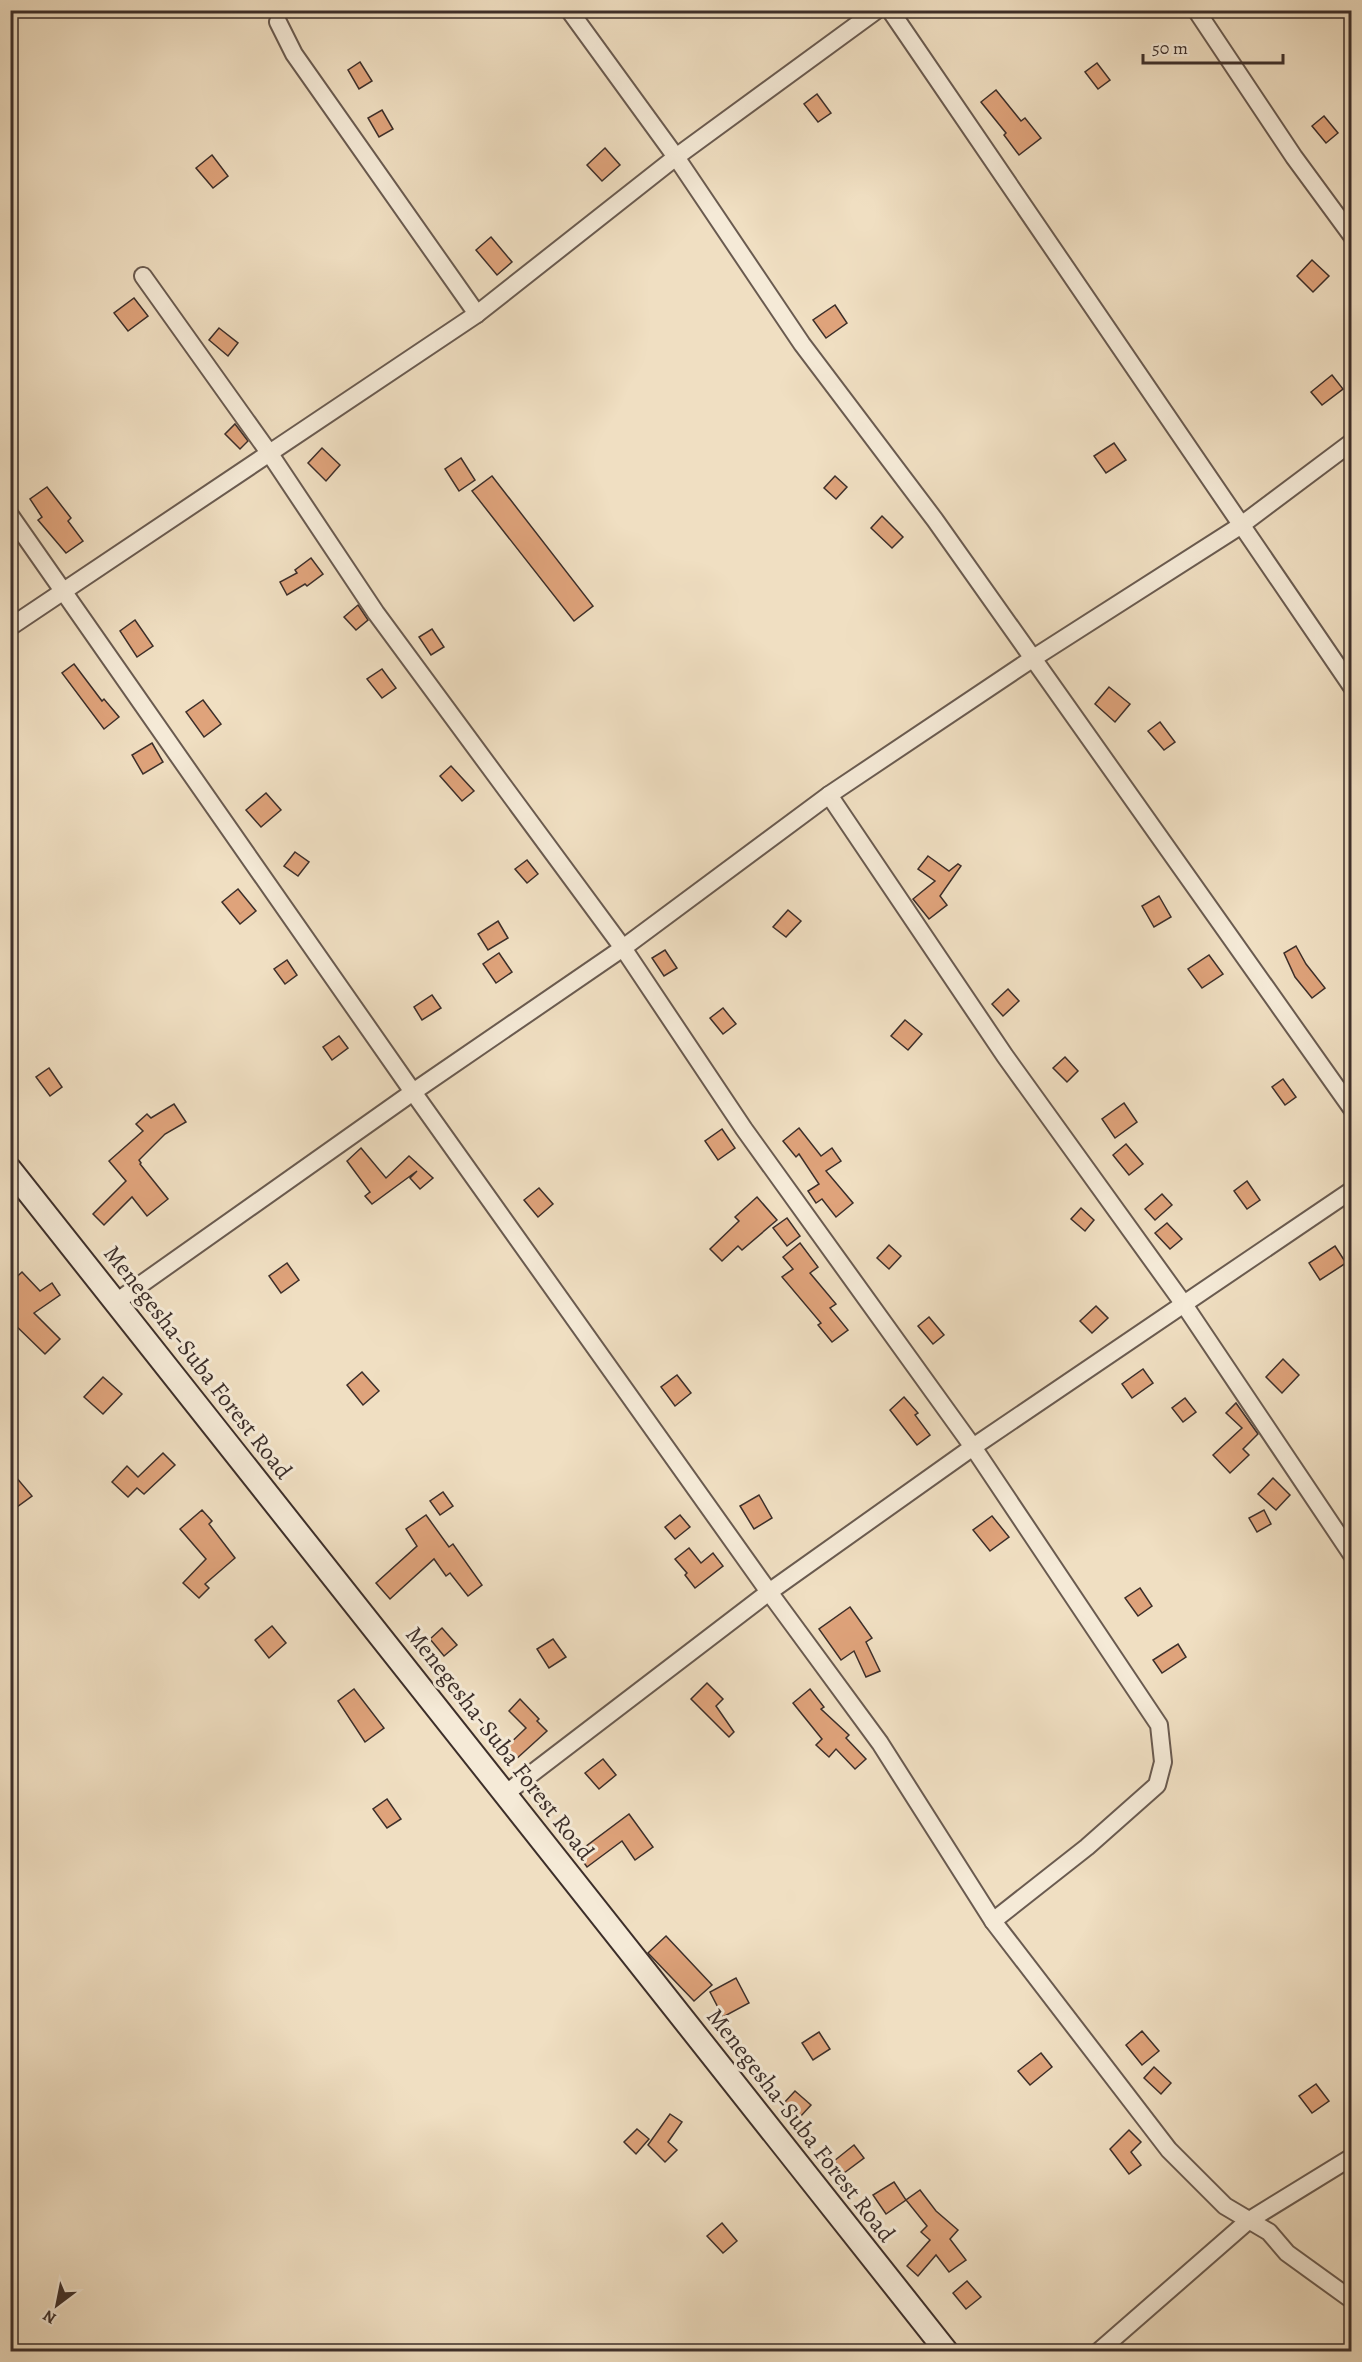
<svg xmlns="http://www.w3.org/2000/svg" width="1362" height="2362" viewBox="0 0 1362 2362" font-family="Alegreya,serif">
<rect width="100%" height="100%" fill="#f0dfc2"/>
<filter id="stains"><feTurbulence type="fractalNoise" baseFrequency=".00333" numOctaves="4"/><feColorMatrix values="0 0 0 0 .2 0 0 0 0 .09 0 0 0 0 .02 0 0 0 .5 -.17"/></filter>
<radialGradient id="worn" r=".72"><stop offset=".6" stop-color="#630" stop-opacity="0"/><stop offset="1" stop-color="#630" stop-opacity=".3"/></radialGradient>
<!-- building -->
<g fill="#dfa37b" stroke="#3d2f2a" stroke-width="1.5">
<polygon points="360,62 372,81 359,89 348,70"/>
<polygon points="1097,63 1110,80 1098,89 1085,72"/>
<polygon points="996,90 1021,121 1025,118 1041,138 1019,155 1004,135 1006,133 981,102"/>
<polygon points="817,94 831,113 818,122 804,104"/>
<polygon points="382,110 393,129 379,137 368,118"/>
<polygon points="1324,116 1338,133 1326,143 1312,126"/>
<polygon points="605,148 620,165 602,181 587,165"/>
<polygon points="212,155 228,176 213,188 196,168"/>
<polygon points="491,237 512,262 497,275 476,250"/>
<polygon points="1312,260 1329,276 1313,292 1297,276"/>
<polygon points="134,298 148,316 128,331 114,313"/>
<polygon points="835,305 847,323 826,338 813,320"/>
<polygon points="219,328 238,343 228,356 209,340"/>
<polygon points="1332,375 1343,389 1322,405 1311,392"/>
<polygon points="235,424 248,441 240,449 225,434"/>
<polygon points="1114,443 1126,460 1106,473 1094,456"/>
<polygon points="322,448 340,465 326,481 308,463"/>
<polygon points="461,458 475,480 459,491 445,469"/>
<polygon points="492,476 593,606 574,621 472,491"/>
<polygon points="835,476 847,487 836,499 824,488"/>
<polygon points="47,487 71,518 68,521 83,541 66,553 38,520 42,517 30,499"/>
<polygon points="882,516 903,537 892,548 871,528"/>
<polygon points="311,558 323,574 307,586 305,584 287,595 280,582 297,573 295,570"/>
<polygon points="358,605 368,620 356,630 344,617"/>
<polygon points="135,620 153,646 137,657 120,631"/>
<polygon points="432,629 444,647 431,655 419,637"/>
<polygon points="74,664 102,701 104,699 119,717 104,729 62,673"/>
<polygon points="382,669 396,688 382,698 367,679"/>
<polygon points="1109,687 1130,704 1115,722 1095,704"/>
<polygon points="203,700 221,724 204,737 186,712"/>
<polygon points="1160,722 1175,742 1164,750 1148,731"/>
<polygon points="152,743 163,762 143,774 132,755"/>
<polygon points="451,766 474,791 462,801 440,776"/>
<polygon points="266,793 281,810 261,827 246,810"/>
<polygon points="295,852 309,862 298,876 284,866"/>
<polygon points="928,856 949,871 958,864 961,866 940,896 947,905 929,919 913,899 935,881 918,869"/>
<polygon points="527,860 538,874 527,883 515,869"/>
<polygon points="238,889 256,911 240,924 222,902"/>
<polygon points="1159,896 1171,917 1154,927 1142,906"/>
<polygon points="788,910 801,921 786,937 773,927"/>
<polygon points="498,921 508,938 488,950 478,934"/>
<polygon points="1296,946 1306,964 1325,988 1312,998 1295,977 1284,953"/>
<polygon points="665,950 677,968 664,976 652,958"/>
<polygon points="499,953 512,972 496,983 483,964"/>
<polygon points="1209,955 1223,974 1202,988 1188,969"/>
<polygon points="287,960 297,975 285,984 274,969"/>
<polygon points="1008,989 1019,1001 1003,1016 992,1004"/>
<polygon points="432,995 441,1008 422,1020 414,1007"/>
<polygon points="723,1008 736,1024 723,1034 710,1018"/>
<polygon points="905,1020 922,1034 908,1050 891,1036"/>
<polygon points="339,1036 348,1048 332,1060 323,1047"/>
<polygon points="1065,1057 1078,1071 1067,1082 1053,1068"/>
<polygon points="49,1068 62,1087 50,1096 36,1077"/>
<polygon points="1283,1079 1296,1097 1285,1105 1272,1087"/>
<polygon points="1124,1103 1137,1122 1115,1138 1102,1119"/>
<polygon points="174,1104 186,1122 165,1134 139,1160 141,1163 140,1164 168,1199 147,1216 132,1197 104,1225 93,1214 126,1181 109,1161 143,1131 136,1124 147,1114 151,1118"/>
<polygon points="799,1128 821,1156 832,1148 841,1161 826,1171 853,1203 836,1217 822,1199 816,1203 808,1191 819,1184 799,1154 796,1157 783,1141"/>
<polygon points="722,1129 735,1148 718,1160 705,1141"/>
<polygon points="1126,1144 1143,1164 1129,1175 1113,1155"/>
<polygon points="361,1148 386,1178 409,1156 433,1178 420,1189 410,1178 417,1171 372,1204 365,1196 370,1192 347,1161"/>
<polygon points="1247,1181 1260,1200 1247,1209 1234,1191"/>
<polygon points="539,1188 553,1204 538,1217 524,1200"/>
<polygon points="1162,1194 1172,1205 1155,1220 1145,1209"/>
<polygon points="757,1197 777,1220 742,1250 738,1246 722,1261 710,1249 739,1221 735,1217"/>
<polygon points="1081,1208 1094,1220 1085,1231 1071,1219"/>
<polygon points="787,1218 800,1236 787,1246 773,1228"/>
<polygon points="1167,1223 1182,1239 1170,1249 1155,1233"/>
<polygon points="800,1243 818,1267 810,1273 836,1304 830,1308 848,1330 832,1342 818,1325 821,1323 782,1277 793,1269 783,1257"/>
<polygon points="889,1245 901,1256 889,1269 877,1258"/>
<polygon points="1335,1246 1346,1263 1320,1280 1309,1263"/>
<polygon points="287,1263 299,1280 281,1293 269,1276"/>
<polygon points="22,1272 40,1291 52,1283 60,1295 34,1313 60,1339 45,1354 10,1320 10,1283"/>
<polygon points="1096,1306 1108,1318 1092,1333 1080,1321"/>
<polygon points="929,1317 944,1335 933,1344 918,1326"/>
<polygon points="1283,1359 1299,1375 1282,1393 1266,1377"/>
<polygon points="1143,1369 1153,1383 1132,1398 1122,1384"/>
<polygon points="362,1372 379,1391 363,1405 347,1385"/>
<polygon points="677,1375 691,1393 675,1406 661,1387"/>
<polygon points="103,1377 122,1394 103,1414 84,1397"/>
<polygon points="904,1397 918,1413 915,1415 930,1435 917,1445 890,1410"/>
<polygon points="1185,1398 1196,1412 1183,1422 1172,1408"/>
<polygon points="1236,1403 1258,1434 1243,1449 1249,1455 1230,1473 1213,1455 1242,1428 1226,1413"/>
<polygon points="163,1453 175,1465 144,1494 137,1488 128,1497 112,1482 127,1466 138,1477"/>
<polygon points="10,1470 32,1496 10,1512"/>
<polygon points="1273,1478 1290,1495 1276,1510 1258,1494"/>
<polygon points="443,1492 453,1506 440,1515 430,1501"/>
<polygon points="759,1495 772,1518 754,1529 740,1506"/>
<polygon points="202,1510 212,1521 209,1524 235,1558 205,1584 209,1588 199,1598 183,1583 206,1559 180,1529"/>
<polygon points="1264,1510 1271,1524 1257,1532 1249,1518"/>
<polygon points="426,1515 449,1547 453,1544 482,1585 468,1596 450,1573 446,1576 434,1559 390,1599 376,1583 417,1546 406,1529"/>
<polygon points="680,1515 690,1527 675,1539 665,1527"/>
<polygon points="992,1516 1009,1537 990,1551 973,1530"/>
<polygon points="689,1548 701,1563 713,1553 723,1566 695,1588 685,1575 687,1573 675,1559"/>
<polygon points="1140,1588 1152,1606 1138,1616 1125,1598"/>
<polygon points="850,1607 872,1638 866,1642 880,1671 866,1677 854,1651 841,1660 819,1629"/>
<polygon points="272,1626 286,1643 269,1658 255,1640"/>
<polygon points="442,1628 457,1645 444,1656 430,1639"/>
<polygon points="553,1639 566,1657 549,1668 537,1649"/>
<polygon points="1178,1644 1186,1657 1162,1673 1153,1660"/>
<polygon points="707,1683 723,1699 716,1706 734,1732 729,1737 691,1699"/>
<polygon points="354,1689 384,1728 365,1742 338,1701"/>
<polygon points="810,1689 824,1707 821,1709 849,1735 846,1738 866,1759 855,1769 836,1749 829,1757 816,1745 822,1739 793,1703"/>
<polygon points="520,1699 539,1719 537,1721 547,1731 514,1761 504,1749 526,1728 509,1711"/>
<polygon points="603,1759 616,1775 599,1789 585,1773"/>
<polygon points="387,1799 401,1819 387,1828 373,1809"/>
<polygon points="629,1814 653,1847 635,1860 622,1841 587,1867 577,1853"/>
<polygon points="666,1936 712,1985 694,2001 648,1953"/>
<polygon points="736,1978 749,2003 723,2017 710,1992"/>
<polygon points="1142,2031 1159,2051 1142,2065 1126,2045"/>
<polygon points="819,2032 830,2049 813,2060 802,2043"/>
<polygon points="1041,2053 1052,2067 1030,2085 1018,2071"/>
<polygon points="1154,2067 1171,2083 1161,2094 1144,2078"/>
<polygon points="1316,2084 1329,2101 1312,2113 1299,2096"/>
<polygon points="795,2091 811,2105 800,2117 784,2103"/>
<polygon points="670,2114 682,2122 668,2142 677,2150 665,2162 648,2145"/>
<polygon points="637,2129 649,2139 636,2154 624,2142"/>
<polygon points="1129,2130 1141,2142 1131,2152 1141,2165 1129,2174 1110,2149"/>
<polygon points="854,2145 864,2158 844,2173 834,2161"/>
<polygon points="894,2182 906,2200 886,2214 873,2195"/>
<polygon points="920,2190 936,2211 958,2230 950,2239 966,2260 949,2272 936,2255 918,2276 907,2266 930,2240 921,2232 927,2226 906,2200"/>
<polygon points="722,2223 737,2241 723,2253 707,2236"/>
<polygon points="967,2281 981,2297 966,2309 953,2293"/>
</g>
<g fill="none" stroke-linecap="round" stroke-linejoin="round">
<!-- street casing -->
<g stroke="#6a5b50" stroke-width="20">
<g id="street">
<polyline points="569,10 676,157 802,344 935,520 1352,1109"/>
<polyline points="890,10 1352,687"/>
<polyline points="1196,10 1294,157 1352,236"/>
<polyline points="278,22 294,54 477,314"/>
<polyline points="143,276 270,454 376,613 623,948 744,1129 973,1447 1159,1725 1163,1762 1157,1785 1087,1847 993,1921"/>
<polyline points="10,515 413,1092 769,1592 880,1743 993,1921 1169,2150 1225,2206 1269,2232 1287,2253 1352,2300"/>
<polyline points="10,627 477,314 676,157 877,10"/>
<polyline points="829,795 1005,1056 1183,1303 1352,1555"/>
<polyline points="116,1302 413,1092 623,948 829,795 1032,659 1240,526 1352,442"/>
<polyline points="505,1794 769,1592 973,1447 1352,1190"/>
<polyline points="1098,2352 1248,2221 1352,2157"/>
</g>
</g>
<!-- secondary casing -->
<g stroke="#3d2f2a" stroke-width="26">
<polyline id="secondary" points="10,1169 947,2352"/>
</g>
<!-- street -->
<use href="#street" stroke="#f5ead7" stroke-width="16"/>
<!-- secondary -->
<use href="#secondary" stroke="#f5ead7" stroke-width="22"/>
</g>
<g text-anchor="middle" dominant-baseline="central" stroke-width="6" stroke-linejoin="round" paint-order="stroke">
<!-- street labels -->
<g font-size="24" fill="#3d2f2a" stroke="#f5ead7">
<text transform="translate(198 1362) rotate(52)">Menegesha-Suba Forest Road</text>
<text transform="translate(500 1743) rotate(52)">Menegesha-Suba Forest Road</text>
<text transform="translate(801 2125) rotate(52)">Menegesha-Suba Forest Road</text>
</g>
</g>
<!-- margin -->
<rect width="1362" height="2362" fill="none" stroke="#f0dfc2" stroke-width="36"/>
<rect x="12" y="12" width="1338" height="2338" fill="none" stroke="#3d2f2a" stroke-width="3"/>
<rect x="18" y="18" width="1326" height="2326" fill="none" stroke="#3d2f2a" stroke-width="1.5"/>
<!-- north arrow -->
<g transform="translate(57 2305) rotate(212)" stroke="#f5ead7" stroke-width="4.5" paint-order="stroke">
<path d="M0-4.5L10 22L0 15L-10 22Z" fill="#3d2f2a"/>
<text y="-9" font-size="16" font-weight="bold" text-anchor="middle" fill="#3d2f2a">N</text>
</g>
<!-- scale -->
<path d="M1143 54v9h140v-9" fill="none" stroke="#3d2f2a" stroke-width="3"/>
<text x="1152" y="54" font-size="18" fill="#3d2f2a" stroke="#f5ead7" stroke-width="4.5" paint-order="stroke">50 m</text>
<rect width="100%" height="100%" filter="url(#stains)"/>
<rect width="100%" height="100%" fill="url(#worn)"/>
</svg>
